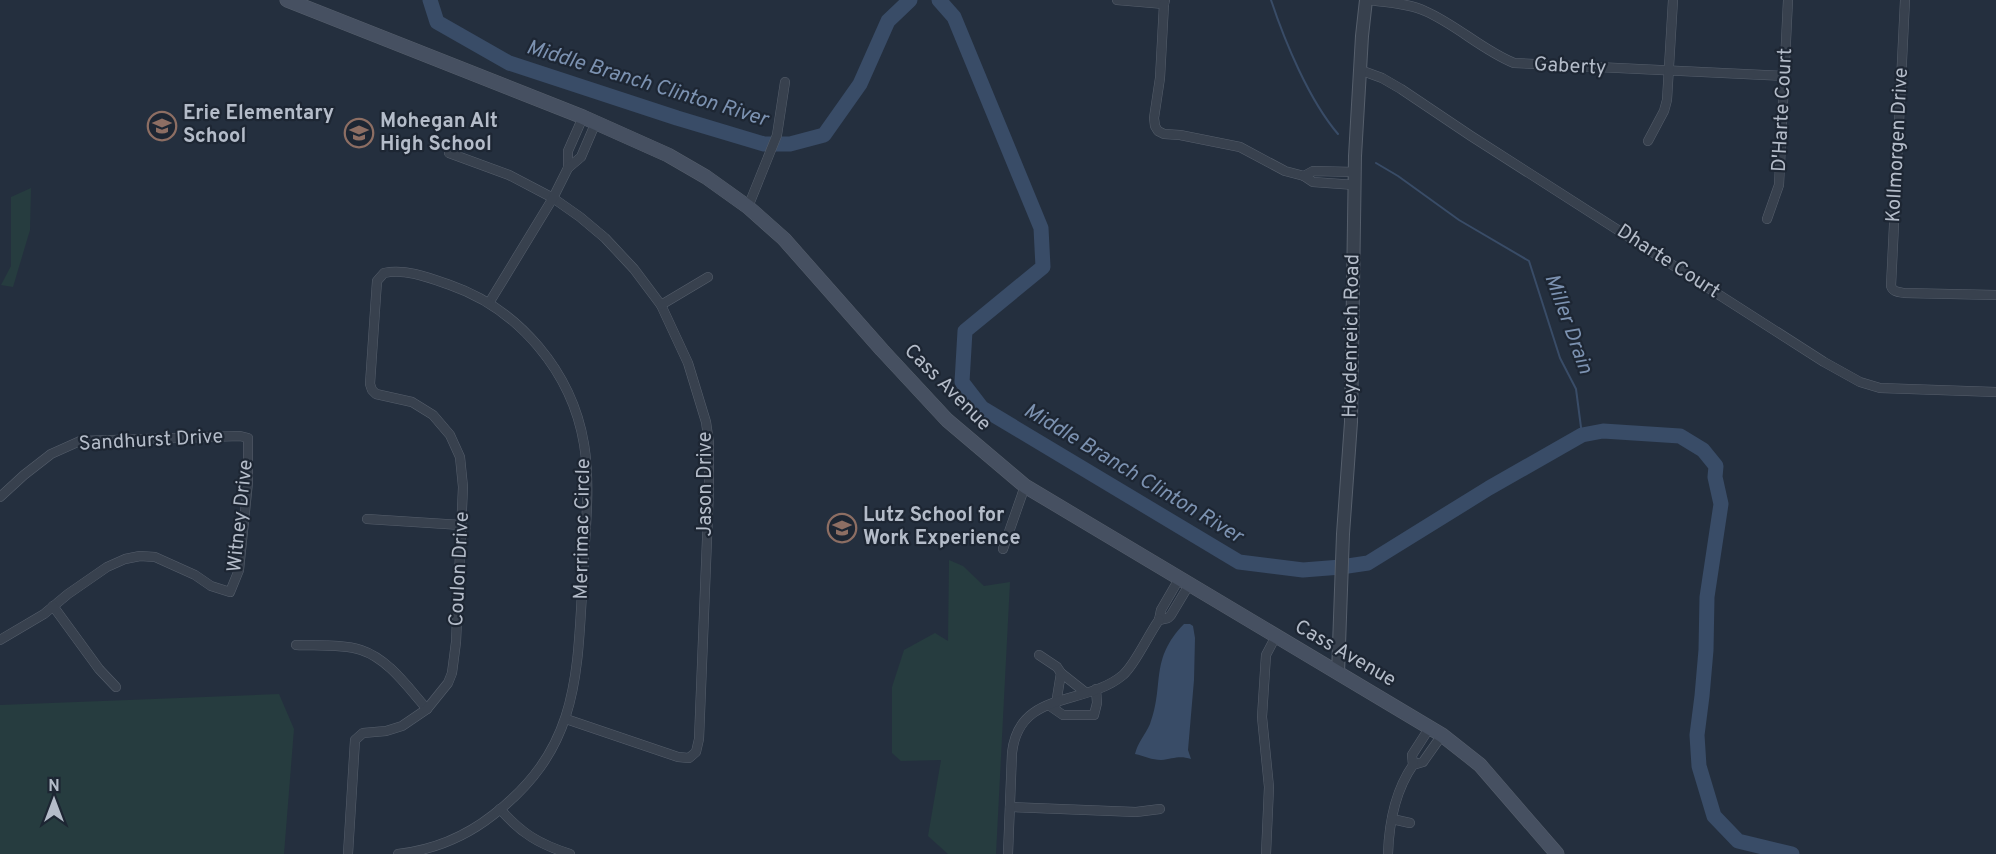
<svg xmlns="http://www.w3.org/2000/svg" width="1996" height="854" viewBox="0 0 1996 854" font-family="Overpass,sans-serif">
<rect width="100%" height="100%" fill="#242f3e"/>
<!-- green -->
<g fill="#263c3f">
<polygon points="31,188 30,230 13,287 1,285 11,266 11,197"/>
<polygon points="949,560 963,566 984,586 1010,582 996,854 948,854 928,836 941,760 901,761 892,753 892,687 904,650 935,633 948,641"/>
<polygon points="279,694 294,729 284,854 0,854 0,705"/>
</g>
<!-- water -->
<path fill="#394c67" d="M 1184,624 L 1190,624 L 1193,626 L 1195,638 L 1194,680 L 1188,750 L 1191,759 C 1179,755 1173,759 1161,760 C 1152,760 1144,756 1135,754 C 1138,742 1145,735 1150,724 C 1165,684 1149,660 1184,624 Z"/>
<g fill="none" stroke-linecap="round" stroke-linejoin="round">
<!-- stream -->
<g stroke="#394c67" stroke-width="2">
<path d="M 1271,0 C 1285,42 1309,100 1338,134"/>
<polyline points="1376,163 1398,176 1459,220 1529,261 1560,358 1576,389 1582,435"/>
</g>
<!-- river -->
<g stroke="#394c67" stroke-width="15">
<polyline points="430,0 437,22 509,63 677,118 764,144 790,144 824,135 860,84 888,21 910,0"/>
<polyline points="939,0 954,17 1041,228 1043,267 965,331 962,382 982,408 1239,562 1303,570 1341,567 1368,563 1489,488 1582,435 1603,431 1680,436 1703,450 1716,466 1715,477 1721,504 1707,597 1706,650 1702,696 1697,735 1699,766 1714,816 1738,841 1792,854"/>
</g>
<!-- minor casing -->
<g stroke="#565f6c" stroke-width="10">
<g id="minor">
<polyline points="1117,0 1164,4 1165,0"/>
<path d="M 1370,0 C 1388,3 1408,3 1425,11 C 1457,25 1482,50 1514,63 L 1785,76"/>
<path d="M 1905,0 L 1891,286 C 1893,292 1898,292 1904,293 L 1996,295"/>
<polyline points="1164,4 1160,78 1154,118 1155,126 1158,131 1164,134 1180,135 1240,147 1285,171 1304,176"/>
<polyline points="1360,70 1382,78 1401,89 1471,136 1824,362 1860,382 1880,388 1996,392"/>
<polyline points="1648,141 1664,111 1667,100 1673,0"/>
<polyline points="449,153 509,175 553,198 580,217 605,238 634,269 661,305 688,363 706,422 709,443 709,489 699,739 696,752 689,758 678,757 566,719"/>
<polyline points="568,168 568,151 583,117"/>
<polyline points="1355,185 1313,182 1304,176 1313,171 1355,172"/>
<polyline points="748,207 777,135 785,82"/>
<polyline points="1767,219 1779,185 1788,0"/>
<polyline points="489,303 553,198 568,168 581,157 596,122"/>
<polyline points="661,305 708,277"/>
<polyline points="0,497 24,475 51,454 80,441 240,436 248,438 248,482 239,570 230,592 211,586 195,575 155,557 140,556 125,559 107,567 68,594 44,614 0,640"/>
<polyline points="367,519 461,525"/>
<polyline points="1003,549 1025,486"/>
<polyline points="1179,579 1161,610 1159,620 1168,618 1171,615 1189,585"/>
<polyline points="53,606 99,669 116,687"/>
<path d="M 296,645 C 317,646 342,644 361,650 C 389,659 409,689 427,709"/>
<polyline points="1039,655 1057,667 1061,673"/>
<polyline points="1056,704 1061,673 1085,692"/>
<polyline points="1050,706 1063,715 1094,715 1097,703 1096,689"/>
<polyline points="1413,765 1423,762 1442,735"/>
<polyline points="1010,807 1136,812 1160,809"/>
<path d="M 500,809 C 522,834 539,844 570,854"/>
<polyline points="1392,819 1410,823"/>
<path d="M 348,854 L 355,740 L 363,733 L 386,731 L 402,726 L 427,709 L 448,683 L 452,673 L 456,642 L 463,487 L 460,457 L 450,435 L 433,415 L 412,402 L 376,394 L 372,390 L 370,384 L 377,281 L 384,273 C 405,268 430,278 450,285 C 519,309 572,372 584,444 C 591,486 585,533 583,575 C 577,675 580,748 493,815 C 465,837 433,850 398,854"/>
<path d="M 1008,854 L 1012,753 C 1019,689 1085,707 1123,675 C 1135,665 1148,635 1159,620"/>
<polyline points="1266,854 1269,787 1262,717 1266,655 1276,636"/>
<path d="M 1388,854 C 1389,823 1395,791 1413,765 L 1412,755 L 1430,727"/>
</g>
</g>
<!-- tertiary casing -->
<g stroke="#565f6c" stroke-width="14">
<polyline id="tertiary" points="1338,673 1343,534 1351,422 1355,156 1362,36 1366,0"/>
</g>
<!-- secondary casing -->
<g stroke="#565f6c" stroke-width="15">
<polyline id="secondary" points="287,0 583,117 668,155 706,177 748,207 784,239 882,350 947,420 1025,486 1442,735 1480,765 1557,854"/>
</g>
<!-- minor -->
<use href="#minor" stroke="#38414e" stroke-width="9"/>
<!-- tertiary -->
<use href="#tertiary" stroke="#38414e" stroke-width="12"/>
<!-- secondary -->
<use href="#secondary" stroke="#465061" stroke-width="14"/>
</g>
<!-- icons -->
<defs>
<g id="school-ring" transform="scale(1.5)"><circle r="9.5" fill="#1d2633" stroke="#8d6e63" stroke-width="1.5"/><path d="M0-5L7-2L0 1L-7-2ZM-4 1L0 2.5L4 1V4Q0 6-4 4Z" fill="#8d6e63"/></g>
</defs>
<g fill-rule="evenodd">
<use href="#school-ring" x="162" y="126"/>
<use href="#school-ring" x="359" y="133"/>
<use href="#school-ring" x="842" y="528"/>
</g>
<g text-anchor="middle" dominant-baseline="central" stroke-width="4.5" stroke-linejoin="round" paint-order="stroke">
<!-- street labels -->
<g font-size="20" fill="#b4bcc9" stroke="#1d2633">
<text transform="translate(1570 67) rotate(3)">Gaberty</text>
<text transform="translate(1783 110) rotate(-87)">D'Harte Court</text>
<text transform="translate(1898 145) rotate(-87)">Kollmorgen Drive</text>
<text transform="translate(1668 262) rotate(33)">Dharte Court</text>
<text transform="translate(1352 336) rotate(-89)">Heydenreich Road</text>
<text transform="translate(947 388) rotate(45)">Cass Avenue</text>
<text transform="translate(151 441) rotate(-3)">Sandhurst Drive</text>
<text transform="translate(706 484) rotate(-90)">Jason Drive</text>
<text transform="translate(241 516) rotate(-84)">Witney Drive</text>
<text transform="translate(583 529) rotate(-89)">Merrimac Circle</text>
<text transform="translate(460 569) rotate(-87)">Coulon Drive</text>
<text transform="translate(1345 654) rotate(30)">Cass Avenue</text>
</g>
<!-- poi labels -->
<g font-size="20" font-weight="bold" fill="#b4bcc9" stroke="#1d2633" text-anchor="start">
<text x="183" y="114">Erie Elementary<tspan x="183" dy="23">School</tspan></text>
<text x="380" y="122">Mohegan Alt<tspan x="380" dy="23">High School</tspan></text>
<text x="863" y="516">Lutz School for<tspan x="863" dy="23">Work Experience</tspan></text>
</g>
<!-- water labels -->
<g font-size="21" font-style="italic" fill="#7c92b1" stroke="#1d2633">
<text transform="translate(647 84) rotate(17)">Middle Branch Clinton River</text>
<text transform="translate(1568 324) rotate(70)">Miller Drain</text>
<text transform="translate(1133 474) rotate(31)">Middle Branch Clinton River</text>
</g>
</g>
<!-- north arrow -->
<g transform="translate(54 800)" stroke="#1d2633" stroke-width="4.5" paint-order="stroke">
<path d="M0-4.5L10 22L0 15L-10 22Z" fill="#b4bcc9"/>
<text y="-9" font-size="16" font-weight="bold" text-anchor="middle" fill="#b4bcc9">N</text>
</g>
</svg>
